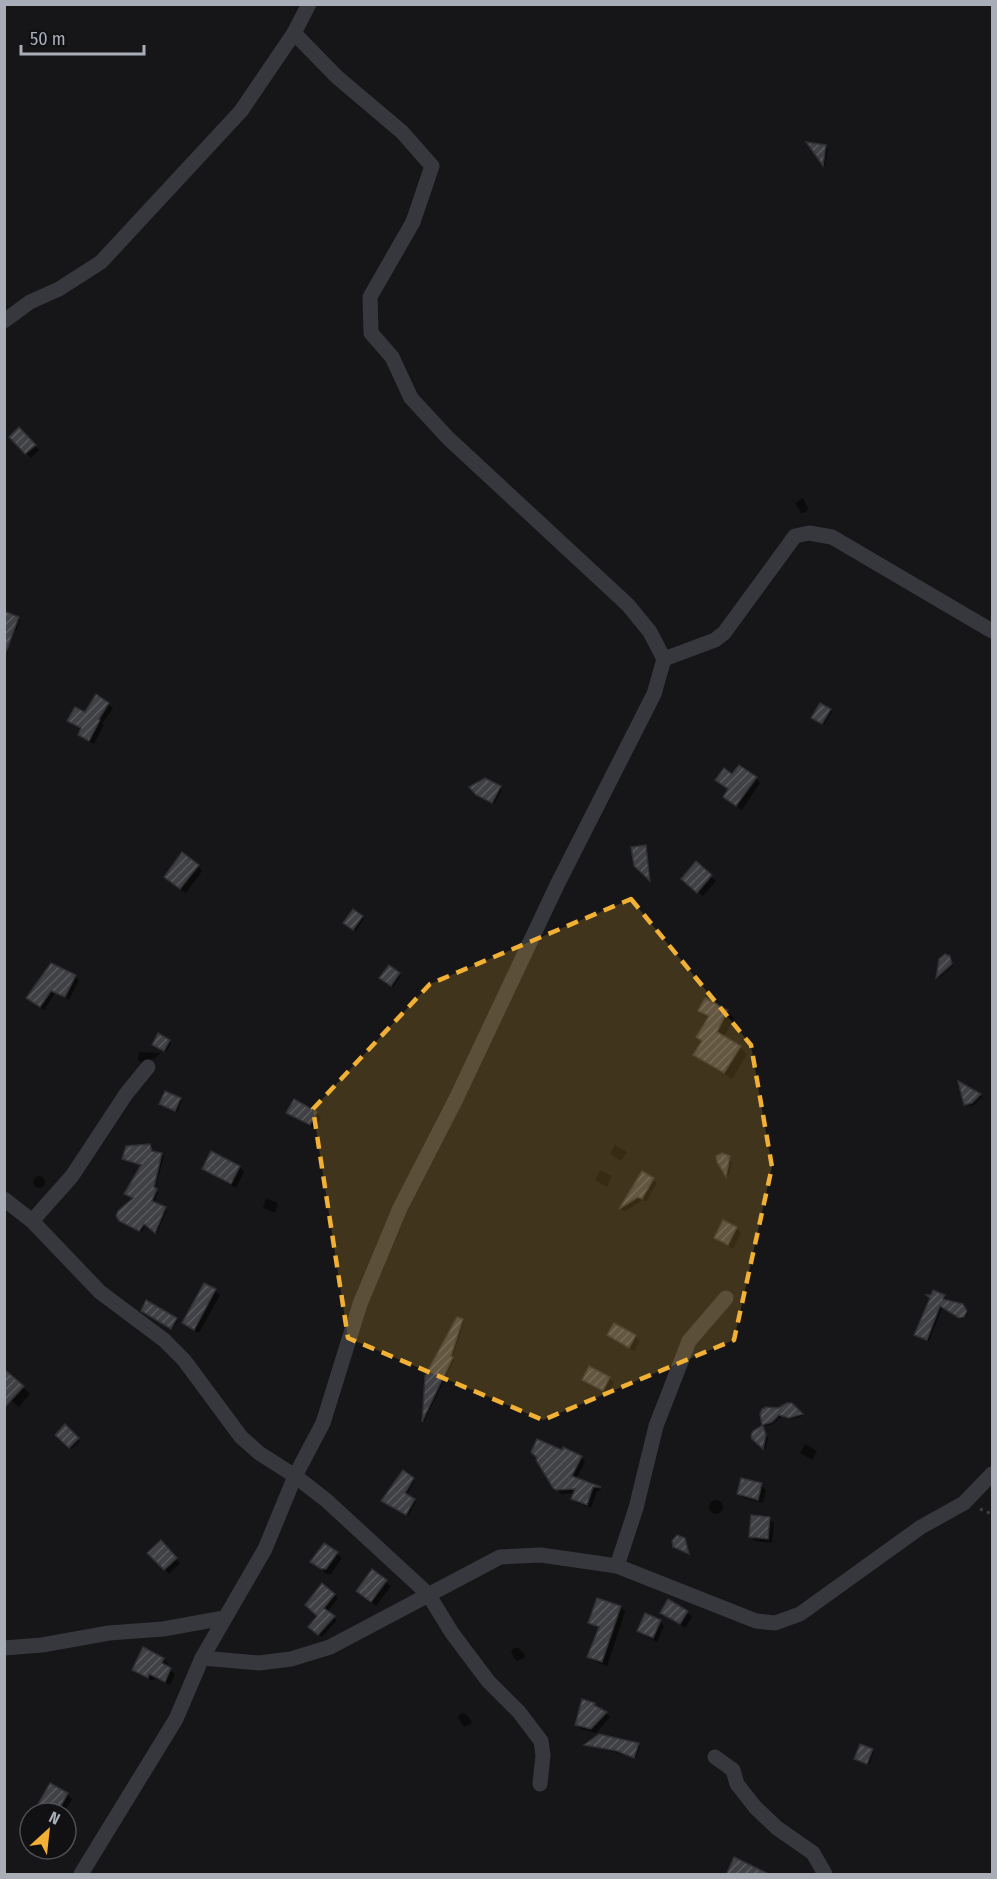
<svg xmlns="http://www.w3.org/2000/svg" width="997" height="1879" viewBox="0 0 997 1879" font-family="'Fira Sans Condensed',sans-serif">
<defs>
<pattern id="building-hatch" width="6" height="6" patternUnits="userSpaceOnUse" patternTransform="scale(1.5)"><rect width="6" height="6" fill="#404145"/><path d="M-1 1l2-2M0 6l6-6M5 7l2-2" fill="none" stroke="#595a5e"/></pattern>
</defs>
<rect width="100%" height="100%" fill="#161618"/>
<!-- shadow -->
<g fill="#0007">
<polygon points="809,144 828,149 825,166 825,165"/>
<polygon points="19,429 39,450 31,458 11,437"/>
<polygon points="803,498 808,509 806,512 801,513 795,503"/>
<polygon points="18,618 20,620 16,631 4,626"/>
<polygon points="97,697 113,708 102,724 104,725 94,744 84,739 79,734 82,729 69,721 86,714"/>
<polygon points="830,710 832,712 824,725 815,719"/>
<polygon points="733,776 756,778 760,783 742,810 729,801"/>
<polygon points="500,788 502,790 494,804 480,797"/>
<polygon points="645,847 647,849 651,880 635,866"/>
<polygon points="696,863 716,881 703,896 688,883"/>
<polygon points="198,866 202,871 186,893 170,881"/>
<polygon points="353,911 364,919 356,931 347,925"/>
<polygon points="950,957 953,966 939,978 940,960"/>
<polygon points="389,967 401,976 393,987 383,980"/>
<polygon points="75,977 79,980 69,1000 55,993 44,1010 31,1001"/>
<polygon points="705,1000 727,1011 734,1018 724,1038 740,1047 747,1054 732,1079 702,1061 695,1054 703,1042 698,1037 709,1018 700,1010"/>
<polygon points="169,1041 171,1043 166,1052 155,1046"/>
<polygon points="139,1052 159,1053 160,1054 154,1059 147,1059 142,1063 138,1060"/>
<polygon points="960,1084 980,1095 982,1097 974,1105 968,1106"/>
<polygon points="180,1099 182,1101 177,1112 163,1105"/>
<polygon points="294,1101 317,1113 321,1118 315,1129 293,1117 288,1112"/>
<polygon points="149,1145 153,1152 164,1156 155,1189 158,1192 154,1203 167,1210 157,1233 146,1224 142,1232 121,1220 135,1199 128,1196 142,1166 123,1159"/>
<polygon points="615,1145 627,1152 621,1161 610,1154"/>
<polygon points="212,1153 240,1167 244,1172 236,1188 208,1173 203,1168"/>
<polygon points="729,1157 732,1163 728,1177 719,1161"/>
<polygon points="600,1170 612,1176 607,1187 595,1180"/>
<polygon points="642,1173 657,1183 646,1202 643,1200 624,1212 621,1209"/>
<circle cx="39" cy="1182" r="6"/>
<polygon points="266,1198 278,1203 275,1213 263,1208"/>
<polygon points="736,1228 741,1233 733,1249 716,1238"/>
<polygon points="205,1285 220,1295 199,1333 183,1323"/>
<polygon points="944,1296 946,1298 945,1301 962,1306 968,1312 967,1316 964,1319 959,1319 943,1306 929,1341 918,1336"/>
<polygon points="145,1312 176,1319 178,1321 173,1329"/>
<polygon points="462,1320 464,1322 452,1359 454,1360 424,1422 426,1377"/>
<polygon points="609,1335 635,1336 640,1341 634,1351"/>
<polygon points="609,1378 614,1383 608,1394 589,1385 584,1380"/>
<polygon points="23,1387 30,1394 19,1407 4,1395"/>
<polygon points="791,1405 803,1416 792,1419 781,1416 774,1423 763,1427 768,1438 765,1449 754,1439 754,1431 765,1425 763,1424 779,1409"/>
<polygon points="65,1427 80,1441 71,1449 57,1435"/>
<polygon points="805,1444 817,1451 812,1460 800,1453"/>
<polygon points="581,1457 585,1462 576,1479 602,1490 597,1491 591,1508 577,1503 573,1499 575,1493 561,1494 554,1487"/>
<polygon points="403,1472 415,1481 406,1495 416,1502 408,1516 385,1502"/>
<polygon points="761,1485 766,1490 763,1503 743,1498 739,1494"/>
<circle cx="716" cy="1507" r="7"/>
<polygon points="769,1519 774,1523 772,1543 755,1541 750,1536"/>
<polygon points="161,1543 180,1563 169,1574 150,1553"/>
<polygon points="325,1545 342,1558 331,1574 327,1574 312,1562"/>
<polygon points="372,1572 391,1586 376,1606 363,1596"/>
<polygon points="334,1595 338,1598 327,1612 337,1620 322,1637 310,1627 319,1616 307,1604"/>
<polygon points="621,1607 625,1612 607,1666 594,1661 589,1656 599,1629 590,1623"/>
<polygon points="662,1612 687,1612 692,1617 685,1628"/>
<polygon points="660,1622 664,1626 657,1642 644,1635 639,1630"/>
<polygon points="514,1648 518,1648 524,1653 525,1658 517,1661 514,1658 511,1651"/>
<polygon points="163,1659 168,1664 166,1667 175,1674 170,1685 154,1678 153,1681 138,1674 134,1670"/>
<polygon points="594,1704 610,1717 596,1733 581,1729 577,1725"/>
<polygon points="463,1713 469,1717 472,1723 464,1727 458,1718 459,1715"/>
<polygon points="586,1745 638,1745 640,1746 636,1758"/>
<polygon points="872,1751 874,1752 869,1765 858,1760"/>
<polygon points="67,1794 72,1799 64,1813 34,1813"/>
</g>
<!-- building -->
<g fill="url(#building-hatch)" stroke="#303034" stroke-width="1.5">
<polygon points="806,142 826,145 823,166"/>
<polygon points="19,427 36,445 25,454 9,437"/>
<polygon points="4,611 19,617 6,652 4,652"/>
<polygon points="96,694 109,703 99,719 100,720 89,741 78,735 81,728 67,721 75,707 85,712"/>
<polygon points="820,703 831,709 822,724 811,718"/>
<polygon points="739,765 757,777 736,806 723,797 728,789 715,780 724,768 732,774"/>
<polygon points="485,778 501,786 492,803 476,795 469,787"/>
<polygon points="646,845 650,881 634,866 631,847"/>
<polygon points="182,852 199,865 180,889 164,877"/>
<polygon points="696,861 712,875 697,893 681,879"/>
<polygon points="353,909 363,916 353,930 343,923"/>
<polygon points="945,954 950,956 952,964 936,978 939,959"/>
<polygon points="51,963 76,975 65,997 51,991 40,1007 26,998"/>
<polygon points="389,965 400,973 391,986 379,978"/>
<polygon points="705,998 728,1010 717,1032 741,1046 724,1073 693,1055 702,1041 696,1037 709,1016 698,1011"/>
<polygon points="158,1033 170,1040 164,1051 152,1045"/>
<polygon points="958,1081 981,1094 972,1103 964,1105"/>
<polygon points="165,1091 181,1098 175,1111 159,1104"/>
<polygon points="294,1099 317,1112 310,1125 286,1113"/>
<polygon points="150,1144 152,1151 162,1153 154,1187 157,1189 152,1201 166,1207 155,1233 144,1224 139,1231 119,1221 116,1216 118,1211 133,1198 124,1194 141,1165 122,1159 126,1146"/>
<polygon points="211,1151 240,1166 231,1184 202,1169"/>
<polygon points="722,1153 730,1156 726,1177 717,1162 716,1156"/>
<polygon points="642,1171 654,1178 642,1199 638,1197 619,1209"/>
<polygon points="723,1220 737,1227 728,1245 714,1238"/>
<polygon points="204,1283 216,1289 194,1330 182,1323"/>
<polygon points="933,1290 945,1295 943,1299 963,1304 967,1311 964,1317 959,1318 940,1306 927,1340 914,1335 930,1298 926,1295 931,1295"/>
<polygon points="146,1300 177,1318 171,1329 141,1311"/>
<polygon points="457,1317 463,1319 451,1356 453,1357 422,1422 425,1376"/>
<polygon points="614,1323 636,1335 629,1348 607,1335"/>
<polygon points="589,1366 610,1377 603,1391 582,1380"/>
<polygon points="4,1369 24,1386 4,1408"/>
<polygon points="787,1403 792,1403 803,1414 789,1418 779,1415 772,1422 762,1425 760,1414 762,1409 766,1407 778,1408"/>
<polygon points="65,1424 79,1438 69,1448 55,1435"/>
<polygon points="763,1425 766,1435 763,1449 752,1439 751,1435 753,1431"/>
<polygon points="537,1439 562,1450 563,1447 582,1456 572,1476 601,1487 593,1487 587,1505 571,1499 575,1489 556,1490 553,1488 536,1460 537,1458 531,1452"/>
<polygon points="403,1470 414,1478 405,1493 415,1499 406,1515 381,1501"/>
<polygon points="741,1478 762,1483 758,1500 737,1494"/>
<polygon points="751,1515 770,1517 768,1539 749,1537"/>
<polygon points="677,1535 685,1538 689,1554 673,1547 672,1541"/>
<polygon points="161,1540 177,1558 164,1570 147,1553"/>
<polygon points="324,1543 338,1552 326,1569 321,1569 310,1562"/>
<polygon points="372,1569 387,1580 371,1602 356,1591"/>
<polygon points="322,1583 335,1594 324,1608 335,1616 318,1635 308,1627 317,1616 305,1605"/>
<polygon points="597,1598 621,1606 602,1662 587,1657 599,1627 588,1623"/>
<polygon points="668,1599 688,1611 680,1624 660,1613"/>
<polygon points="645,1613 661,1620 653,1638 637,1631"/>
<polygon points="143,1647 164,1658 162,1663 171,1668 165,1682 149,1674 148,1678 132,1670"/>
<polygon points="582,1699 595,1703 594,1705 607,1712 591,1729 575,1725"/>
<polygon points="599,1734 639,1743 634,1758 617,1751 584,1745"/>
<polygon points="860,1744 873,1749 867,1764 854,1759"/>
<polygon points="50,1783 68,1793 57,1813 33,1813"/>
<polygon points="734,1857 771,1875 726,1875"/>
</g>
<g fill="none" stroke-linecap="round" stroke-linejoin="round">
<!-- path -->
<polyline stroke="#3d3f44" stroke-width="3" stroke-dasharray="3 4.5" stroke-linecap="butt" points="980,1509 992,1514"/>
<!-- street -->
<g stroke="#37383d" stroke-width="15">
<polyline points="4,321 30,302 59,289 101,262 241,111 294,33 309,4"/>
<polyline points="664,659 715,640 724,633 795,536 809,533 832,537 992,631"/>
<polyline points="4,1199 32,1221 100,1292 164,1340 184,1360 241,1437 259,1453 295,1476 326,1500 428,1594 452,1633 488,1681 519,1712 541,1741 543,1755 540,1784"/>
<polyline points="32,1221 72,1176 126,1094 148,1067"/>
<polyline points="617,1566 636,1508 656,1426 689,1341 726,1298"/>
<polyline points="4,1648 42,1645 109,1633 163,1629 224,1618"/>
<polyline points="202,1658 259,1663 291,1659 330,1647 500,1557 541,1555 617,1566 756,1621 775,1623 800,1614 921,1527 964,1503 992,1474"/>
<polyline points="715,1757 733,1770 737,1784 755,1807 777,1828 813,1853 825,1874"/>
<polyline points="81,1874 176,1719 202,1658 265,1549 295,1476 323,1423 360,1304 400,1208 456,1099 557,885 654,694 664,659 650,632 628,605 448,438 411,398 392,357 371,333 370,297 413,222 432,166 402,132 337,77 294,33"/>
</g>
</g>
<!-- marked area -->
<path fill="#f2b134" fill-opacity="0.2" stroke="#f2b134" stroke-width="4.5" stroke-dasharray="12 8" stroke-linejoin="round" d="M 631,899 L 751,1045 L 772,1167 L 734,1340 L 543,1420 L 348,1338 L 313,1109 L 430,984 Z"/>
<!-- border -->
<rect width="997" height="1879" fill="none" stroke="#a8adb8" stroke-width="12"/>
<!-- north arrow -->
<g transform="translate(48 1831) rotate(27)"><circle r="28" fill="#111113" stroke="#4d4f55" stroke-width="1.5"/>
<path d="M0-4.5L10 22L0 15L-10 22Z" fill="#f2b134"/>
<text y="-9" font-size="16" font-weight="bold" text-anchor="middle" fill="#a8adb8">N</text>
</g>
<!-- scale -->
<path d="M21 45v9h123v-9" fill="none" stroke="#a8adb8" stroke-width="3"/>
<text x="30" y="45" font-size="18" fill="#a8adb8" stroke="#111113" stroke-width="4.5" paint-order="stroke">50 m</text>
</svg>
